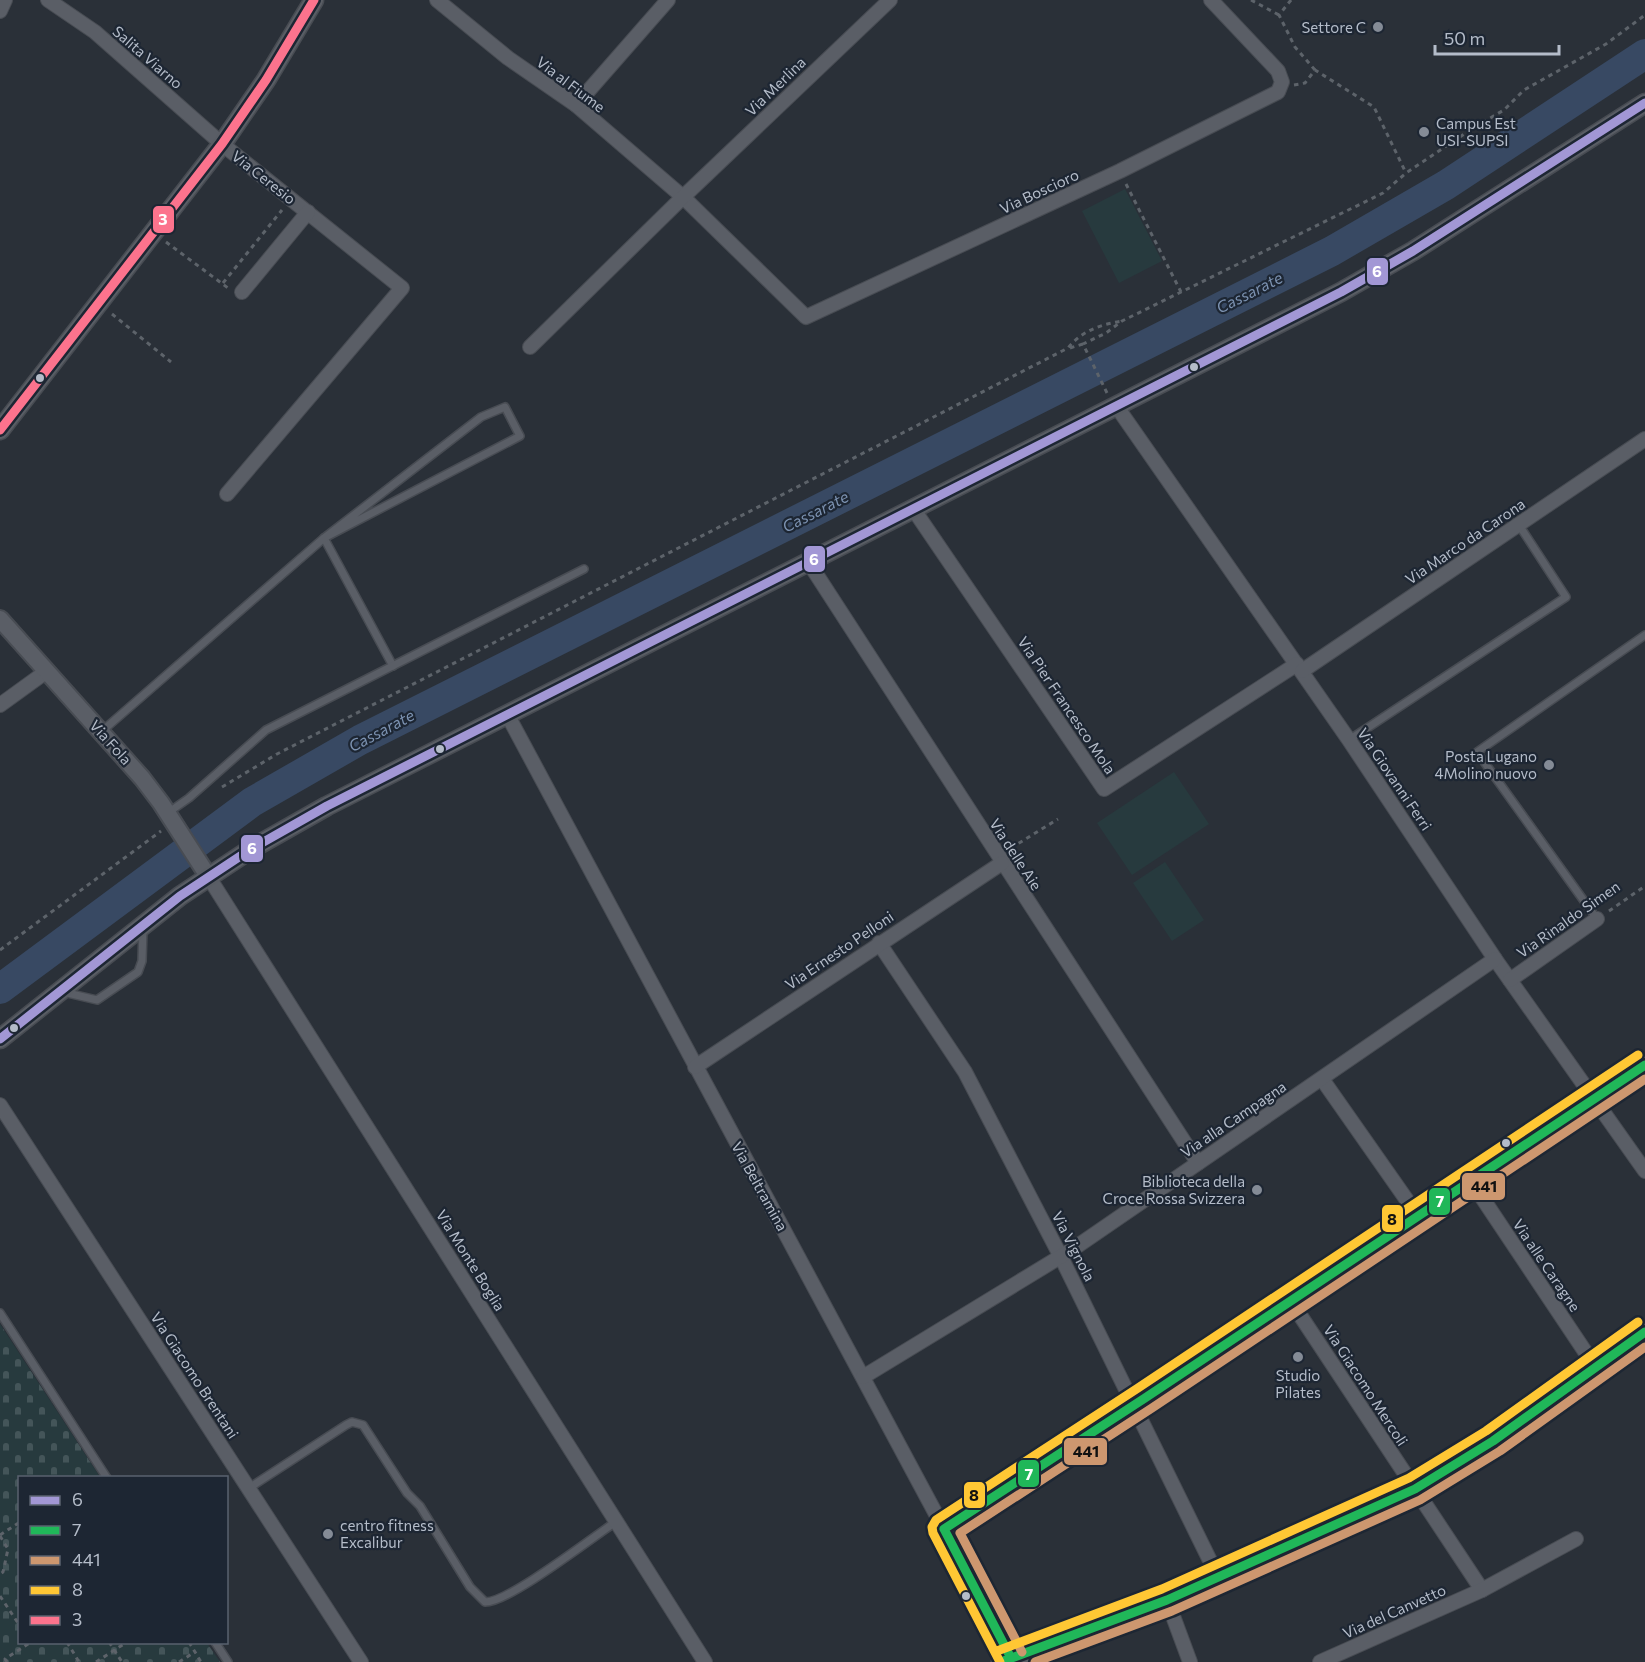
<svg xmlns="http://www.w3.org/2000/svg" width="1645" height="1662" viewBox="0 0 1645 1662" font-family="Commissioner,sans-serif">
<defs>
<pattern id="cemetery-stones" width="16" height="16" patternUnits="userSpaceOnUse" patternTransform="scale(1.5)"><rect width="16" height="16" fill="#273a3e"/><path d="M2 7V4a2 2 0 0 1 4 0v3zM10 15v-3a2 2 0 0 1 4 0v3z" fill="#445559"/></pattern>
</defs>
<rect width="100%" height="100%" fill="#2a3038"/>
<!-- cemetery -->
<polygon fill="url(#cemetery-stones)" points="0,1324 100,1477 20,1478 20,1642 207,1643 220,1662 0,1662"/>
<!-- park -->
<g fill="#273a3e">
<polygon points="1125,189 1162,261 1119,283 1082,211"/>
<polygon points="1174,772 1209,824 1132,875 1097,823"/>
<polygon points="1165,862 1204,920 1172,941 1133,883"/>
</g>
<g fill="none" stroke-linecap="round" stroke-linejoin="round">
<!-- river -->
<polyline stroke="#384963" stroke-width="30" points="0,989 252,802 360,740 1332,251 1446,185 1645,54"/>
<!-- service casing -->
<g stroke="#484c53" stroke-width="10">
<g id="service">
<polyline points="324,538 393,666"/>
<polyline points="101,732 324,538 481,417 505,407 520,436 324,538"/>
<polyline points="1349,740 1566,597 1519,525"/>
<polyline points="169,812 189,798 266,730 584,569"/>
<polyline points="1597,919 1477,752 1645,635"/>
<polyline points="63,992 97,1000 138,972 142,961 143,928"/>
<polyline points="0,1313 107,1478"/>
<path d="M 249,1488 L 346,1425 L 352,1422 L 363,1425 L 407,1493 L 420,1506 L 470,1587 L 485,1602 C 508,1603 593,1537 617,1521"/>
<polyline points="215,1642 228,1662"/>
</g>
</g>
<!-- minor casing -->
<g stroke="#484c53" stroke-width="16">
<g id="minor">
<polyline points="48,0 95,32 222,144 402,288 227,494"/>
<polyline points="437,0 508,58 576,105 683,197 806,317 1120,171 1278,92 1282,82 1278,71 1211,0"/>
<polyline points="0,11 5,0"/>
<polyline points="576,105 668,0"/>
<polyline points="242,292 308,212"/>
<polyline points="530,347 683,197 890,0"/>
<polyline points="1117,407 1349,740 1495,959 1645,1171"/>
<polyline points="914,510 1104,789 1297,664"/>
<polyline points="809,563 1198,1163"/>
<polyline points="1302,671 1645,439"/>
<polyline points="0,705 47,671"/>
<polyline points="507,714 944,1529"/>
<polyline points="208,876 705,1662"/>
<polyline points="879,943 965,1072 1061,1257 1218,1577"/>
<polyline points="1510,980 1597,919"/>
<polyline points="695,1067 1002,863"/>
<polyline points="1322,1079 1418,1216"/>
<polyline points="0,1105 361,1662"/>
<polyline points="1471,1181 1596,1368"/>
<polyline points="1290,1300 1482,1590"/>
<polyline points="863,1377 1073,1249 1495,959"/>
<polyline points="1167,1600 1190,1662"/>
<polyline points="1320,1662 1482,1590 1576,1539"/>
</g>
</g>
<!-- tertiary casing -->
<g stroke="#484c53" stroke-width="20">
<polyline id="tertiary" points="0,619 142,778 161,803 208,876"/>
</g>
<!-- secondary casing -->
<g stroke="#484c53" stroke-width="21">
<g id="secondary">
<polyline points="0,430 222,144 266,80 314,0"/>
<polyline points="0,1039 180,896 251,849 327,806 1341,292 1413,251 1645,103"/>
<polyline points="1011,1658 944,1529 1145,1398 1645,1065"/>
<polyline points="1001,1662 1167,1600 1415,1489 1493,1441 1645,1332"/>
</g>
</g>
<!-- path -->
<g stroke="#5d636a" stroke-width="3" stroke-dasharray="4.5 4.5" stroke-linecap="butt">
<polyline points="1251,0 1279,15"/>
<polyline points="1291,0 1279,15 1295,47 1315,70"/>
<polyline points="1294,85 1305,83 1315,70 1374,107 1406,173"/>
<polyline points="1126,184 1181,292"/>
<polyline points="166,242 228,288"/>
<polyline points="223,283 282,210"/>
<polyline points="112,314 171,362"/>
<polyline points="1070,348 1083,344"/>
<polyline points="1107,393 1083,344 1106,333 1122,321 1383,193 1406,173 1473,128 1504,110 1524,90 1606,44 1645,15"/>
<path d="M 222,787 L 277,754 L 1068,348 C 1081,331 1102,324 1122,321"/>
<polyline points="1011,848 1058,819"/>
<polyline points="1609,911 1645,886"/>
<polyline points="0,950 161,831"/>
<polyline points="0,1535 20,1522"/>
<polyline points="0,1536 8,1549 3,1572 0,1574"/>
<polyline points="0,1596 20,1626"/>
<polyline points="67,1642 79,1662"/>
<polyline points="109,1642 122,1662"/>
<polyline points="189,1642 201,1662"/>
<polyline points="7,1662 5,1659 31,1642"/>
<polyline points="96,1662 127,1642"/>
<polyline points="179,1662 195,1652"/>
</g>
<!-- service -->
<use href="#service" stroke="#5a5e66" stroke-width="7"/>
<!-- minor -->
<use href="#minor" stroke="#5a5e66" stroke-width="14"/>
<!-- tertiary -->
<use href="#tertiary" stroke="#5a5e66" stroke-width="16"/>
<!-- secondary -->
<use href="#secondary" stroke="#595d64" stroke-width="18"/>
<!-- bus-1 casing -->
<g stroke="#1d2633" stroke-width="14">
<polyline id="bus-1" points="0,1039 180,896 251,849 327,806 1341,292 1413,251 1645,103"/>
</g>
<!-- bus-2 casing -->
<g stroke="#1d2633" stroke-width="14">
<g id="bus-2">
<polyline points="1011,1658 944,1529 1145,1398 1645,1065"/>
<polyline points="1001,1662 1167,1600 1415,1489 1493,1441 1645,1332"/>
</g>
</g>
<!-- bus-3 casing -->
<g stroke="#1d2633" stroke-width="14">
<g id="bus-3">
<polyline points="1022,1652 960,1533 1152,1408 1645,1079"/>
<polyline points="1035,1662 1172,1611 1420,1500 1500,1451 1645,1347"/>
</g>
</g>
<!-- bus-4 casing -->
<g stroke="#1d2633" stroke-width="14">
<g id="bus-4">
<polyline points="997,1651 1162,1589 1409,1478 1486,1431 1638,1322"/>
<polyline points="1000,1662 933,1533 932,1527 936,1520 1138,1388 1638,1055"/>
</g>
</g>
<!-- bus-5 casing -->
<g stroke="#1d2633" stroke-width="14">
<polyline id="bus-5" points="0,430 222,144 266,80 314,0"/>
</g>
<!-- bus-1 -->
<use href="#bus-1" stroke="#a297d5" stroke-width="9"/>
<!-- bus-2 -->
<use href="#bus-2" stroke="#20b759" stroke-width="9"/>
<!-- bus-3 -->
<use href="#bus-3" stroke="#cd976f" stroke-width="9"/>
<!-- bus-4 -->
<use href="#bus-4" stroke="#ffc734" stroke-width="9"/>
<!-- bus-5 -->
<use href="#bus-5" stroke="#fc738d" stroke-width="9"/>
</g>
<!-- markers -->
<g fill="#848b96" stroke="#1d2633" stroke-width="2">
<circle cx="1378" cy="27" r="6"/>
<circle cx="1424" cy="132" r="6"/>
<circle cx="1549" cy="765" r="6"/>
<circle cx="1257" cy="1190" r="6"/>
<circle cx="1298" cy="1357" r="6"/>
<circle cx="328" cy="1534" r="6"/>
</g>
<g fill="#b4bcc9" stroke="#1d2633" stroke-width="2">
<circle cx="1194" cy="367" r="5"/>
<circle cx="40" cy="378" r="5"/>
<circle cx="440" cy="749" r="5"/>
<circle cx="14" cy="1028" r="5"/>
<circle cx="1506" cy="1143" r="5"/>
<circle cx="966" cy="1596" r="5"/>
</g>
<g text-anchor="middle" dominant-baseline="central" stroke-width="4.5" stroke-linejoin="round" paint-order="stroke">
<!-- poi labels -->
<g font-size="15" fill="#b4bcc9" stroke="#1d2633" text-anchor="end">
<text x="1366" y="27">Settore C</text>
<text x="1436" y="123" text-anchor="start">Campus Est<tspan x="1436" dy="17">USI-SUPSI</tspan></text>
<text x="1537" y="756">Posta Lugano<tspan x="1537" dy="17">4Molino nuovo</tspan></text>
<text x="1245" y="1181">Biblioteca della<tspan x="1245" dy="17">Croce Rossa Svizzera</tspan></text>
<text x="1298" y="1375" text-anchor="middle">Studio<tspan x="1298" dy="17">Pilates</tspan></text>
<text x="340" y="1525" text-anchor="start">centro fitness<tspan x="340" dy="17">Excalibur</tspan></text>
</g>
<!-- street labels -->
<g font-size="15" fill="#b4bcc9" stroke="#1d2633">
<text transform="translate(148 57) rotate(41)">Salita Viarno</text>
<text transform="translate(571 84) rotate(37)">Via al Fiume</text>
<text transform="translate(775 86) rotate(-44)">Via Merlina</text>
<text transform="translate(264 177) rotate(38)">Via Ceresio</text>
<text transform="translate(1039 191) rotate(-25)">Via Boscioro</text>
<text transform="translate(1465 541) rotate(-34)">Via Marco da Carona</text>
<text transform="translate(1067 705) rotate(56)">Via Pier Francesco Mola</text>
<text transform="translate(111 742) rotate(48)">Via Fola</text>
<text transform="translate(1395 779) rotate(56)">Via Giovanni Ferri</text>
<text transform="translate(1016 854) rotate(57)">Via delle Aie</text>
<text transform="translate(1568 919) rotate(-35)">Via Rinaldo Simen</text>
<text transform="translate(839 950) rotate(-34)">Via Ernesto Pelloni</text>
<text transform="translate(1233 1119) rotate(-34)">Via alla Campagna</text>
<text transform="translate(760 1186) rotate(61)">Via Beltramina</text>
<text transform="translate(1074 1246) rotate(63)">Via Vignola</text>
<text transform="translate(471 1260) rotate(58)">Via Monte Boglia</text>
<text transform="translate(1547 1265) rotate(56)">Via alle Caragne</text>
<text transform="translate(195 1375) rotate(57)">Via Giacomo Brentani</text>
<text transform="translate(1366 1385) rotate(57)">Via Giacomo Mercoli</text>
<text transform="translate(1394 1611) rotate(-24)">Via del Canvetto</text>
</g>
<!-- water labels -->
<g font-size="16" font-style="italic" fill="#7c92b1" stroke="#1d2633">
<text transform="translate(1249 292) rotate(-27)">Cassarate</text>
<text transform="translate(815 511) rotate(-27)">Cassarate</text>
<text transform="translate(381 730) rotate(-28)">Cassarate</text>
</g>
</g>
<g stroke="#1d2633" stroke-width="2">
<rect x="152" y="205" width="23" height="29" rx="6" fill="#fc738d"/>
<rect x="1366" y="257" width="23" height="29" rx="6" fill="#a297d5"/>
<rect x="803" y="545" width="23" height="28" rx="6" fill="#a297d5"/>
<rect x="240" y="834" width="24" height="29" rx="6" fill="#a297d5"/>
<rect x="1461" y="1172" width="45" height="29" rx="6" fill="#cd976f"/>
<rect x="1428" y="1187" width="23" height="29" rx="6" fill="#20b759"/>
<rect x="1381" y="1204" width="23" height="29" rx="6" fill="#ffc734"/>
<rect x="1063" y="1437" width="45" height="29" rx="6" fill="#cd976f"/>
<rect x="1017" y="1459" width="23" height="29" rx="6" fill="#20b759"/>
<rect x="963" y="1481" width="23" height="28" rx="6" fill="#ffc734"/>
</g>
<g font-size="16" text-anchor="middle" font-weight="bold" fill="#fff">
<text x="163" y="225">3</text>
<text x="1377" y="277">6</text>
<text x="814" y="565">6</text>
<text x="252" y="854">6</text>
<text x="1440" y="1207">7</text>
<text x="1029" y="1480">7</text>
</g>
<g font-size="16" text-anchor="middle" font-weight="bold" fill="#111">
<text x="1484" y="1192">441</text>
<text x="1392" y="1225">8</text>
<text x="1086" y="1457">441</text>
<text x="974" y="1501">8</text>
</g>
<!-- legend -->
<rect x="18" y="1476" width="210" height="168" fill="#1d2633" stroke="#59626f" stroke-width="1.5"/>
<rect x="30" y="1496" width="30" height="9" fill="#a297d5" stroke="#59626f" stroke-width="1.5"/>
<text x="72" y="1506" font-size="18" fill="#b4bcc9">6</text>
<rect x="30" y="1526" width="30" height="9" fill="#20b759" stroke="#59626f" stroke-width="1.5"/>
<text x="72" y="1536" font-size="18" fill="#b4bcc9">7</text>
<rect x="30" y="1556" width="30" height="9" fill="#cd976f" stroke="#59626f" stroke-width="1.5"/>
<text x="72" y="1566" font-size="18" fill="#b4bcc9">441</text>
<rect x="30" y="1586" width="30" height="9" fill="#ffc734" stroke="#59626f" stroke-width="1.5"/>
<text x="72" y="1596" font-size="18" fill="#b4bcc9">8</text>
<rect x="30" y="1616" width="30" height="9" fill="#fc738d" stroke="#59626f" stroke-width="1.5"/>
<text x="72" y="1626" font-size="18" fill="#b4bcc9">3</text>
<!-- scale -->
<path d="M1435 45v9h124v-9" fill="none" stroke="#b4bcc9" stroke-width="3"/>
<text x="1444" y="45" font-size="18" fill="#b4bcc9" stroke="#1d2633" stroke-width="4.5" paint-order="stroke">50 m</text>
</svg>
